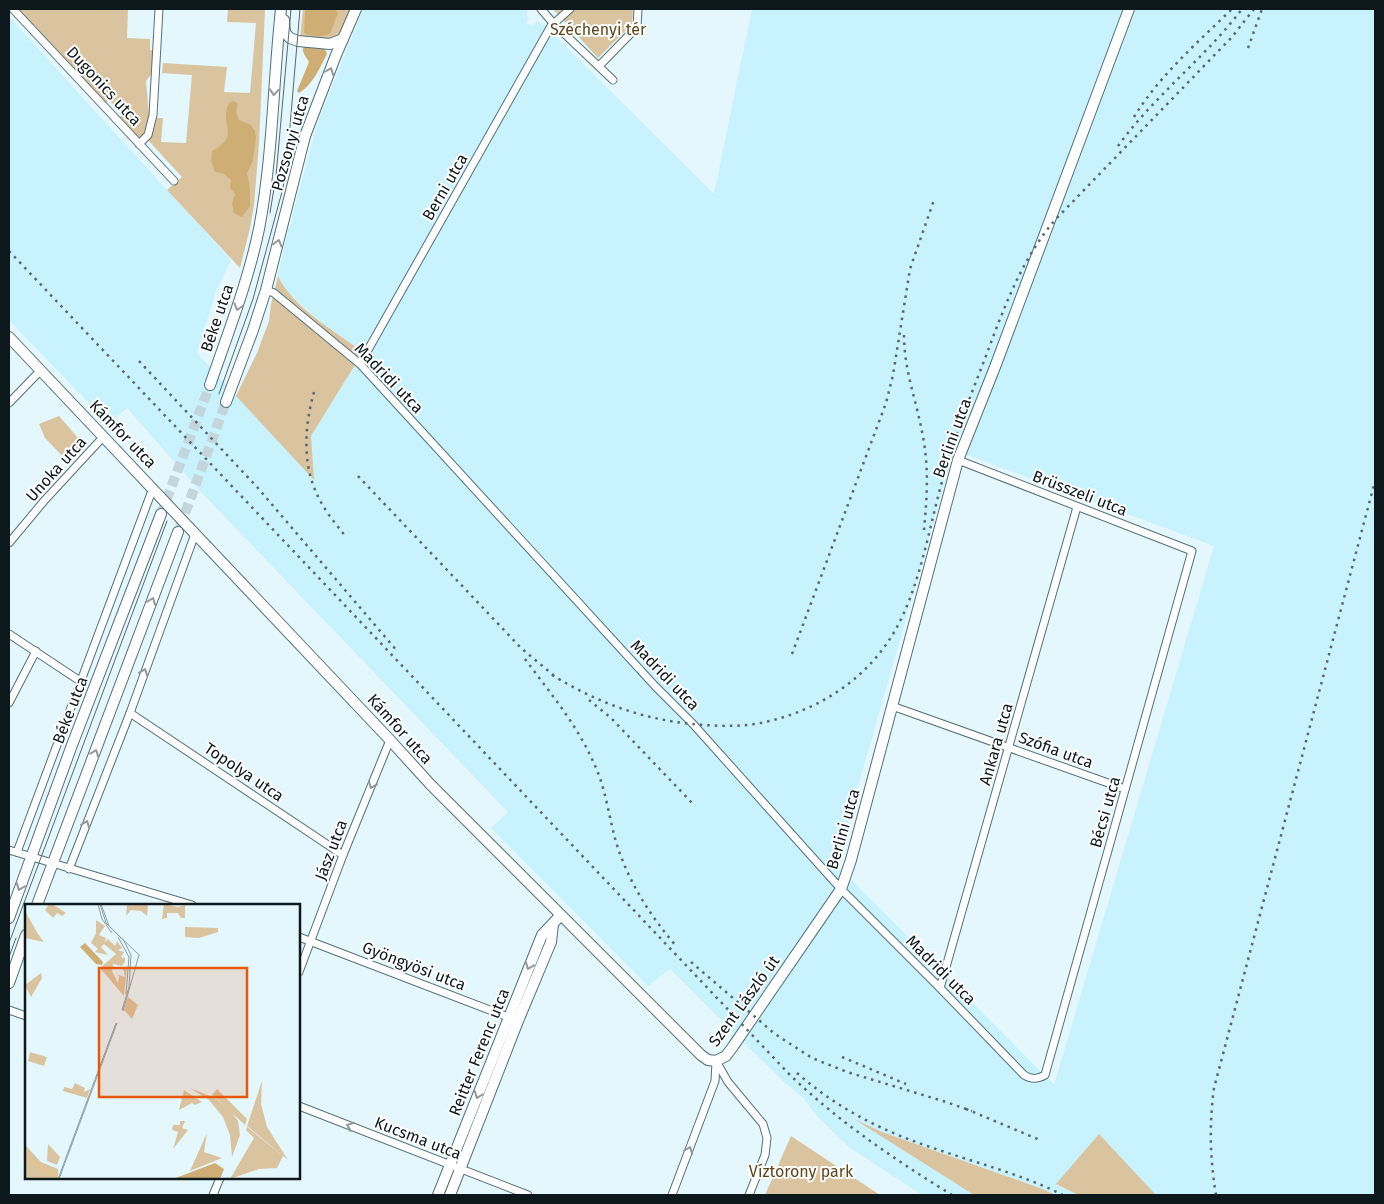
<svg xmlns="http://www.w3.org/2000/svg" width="1384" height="1204" viewBox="0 0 1384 1204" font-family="'Fira Sans',sans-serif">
<rect width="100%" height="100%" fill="#e4f7fd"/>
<!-- built -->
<path fill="#c8f2fe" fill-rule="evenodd" d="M 363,9 L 527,9 L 527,17 L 529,18 L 526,23 L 533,26 L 537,21 L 544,25 L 714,194 L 752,9 L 1375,9 L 1375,1195 L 1156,1195 L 1099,1134 L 1056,1185 L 1078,1195 L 1056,1195 L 1040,1188 L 882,1132 L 858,1121 L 974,1195 L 922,1195 L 849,1147 L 819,1118 L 803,1098 L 782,1080 L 670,969 L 648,986 L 491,828 L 508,812 L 200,491 L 127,408 L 109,424 L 9,320 L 9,17 L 231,260 L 216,291 L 197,353 L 313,479 L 311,436 L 363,352 L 330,330 L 315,317 L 283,288 L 278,276 L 288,229 L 292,223 L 293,213 L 318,122 ZM 954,450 L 1214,546 L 1054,1085 L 836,864 Z"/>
<!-- green -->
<g fill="#dac49f">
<polygon points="18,9 128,9 127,38 150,39 150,50 154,51 153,72 146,81 149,115 147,131 139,139 119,118 123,114 109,100 105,104"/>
<polygon points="228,9 265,9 259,144 254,205 250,228 240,268 167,190 182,177 148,140 151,135 156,118 163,118 161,142 186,143 192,75 162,73 163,63 227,67 224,92 250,93 256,23 227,22"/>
<path d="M 303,9 L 351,9 C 336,44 338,40 300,37 Z"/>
<polygon points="553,9 633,9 632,24 598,58"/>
<path d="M 278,276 C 291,306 337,333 363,352 L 311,436 L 314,480 L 236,396 L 257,353 L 269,321 L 271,304 Z"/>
<polygon points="59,416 85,446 68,462 45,438 39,424"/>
<polygon points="854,1119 882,1132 1040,1188 1056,1195 974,1195"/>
<polygon points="1099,1134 1156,1195 1078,1195 1056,1184"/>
<polygon points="791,1136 880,1195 765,1195"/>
</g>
<!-- forest -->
<g fill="#cfae75">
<path d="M 308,9 L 335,9 L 338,13 L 330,34 C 321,37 312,37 304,33 L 305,11 Z"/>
<path d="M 305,43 L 323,45 L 327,54 C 320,67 313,85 299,93 L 297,91 L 309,62 C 305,55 300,51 305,43 Z"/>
<path d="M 234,101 L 238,104 L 236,112 L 239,120 L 251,125 L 255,131 L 256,138 L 253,161 L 247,173 L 250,189 L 250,206 L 242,217 L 234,213 L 232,204 L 235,194 L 230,188 L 231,180 L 224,174 L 215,172 L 211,161 L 212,151 C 217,148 222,145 225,141 C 234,131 219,118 230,102 Z"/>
</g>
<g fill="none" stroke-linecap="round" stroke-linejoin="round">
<!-- secondary-tunnel -->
<g stroke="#c4d6db" stroke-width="10" stroke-dasharray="10 5" stroke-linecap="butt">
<polyline points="161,514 210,385"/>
<polyline points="180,527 226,402"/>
</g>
<!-- street casing -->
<g stroke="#537078" stroke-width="9">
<g id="street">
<polyline points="13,9 174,181"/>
<polyline points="541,9 553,23 613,80"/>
<polyline points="599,66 637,27 638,9"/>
<polyline points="139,144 148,135 153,115 159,9"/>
<path d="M 266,290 L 274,293 L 360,364 L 655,686 L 693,724 L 841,889 L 940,988 L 1024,1075 C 1032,1080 1038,1079 1045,1075 L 1192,551 L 958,460"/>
<polyline points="360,364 551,26 570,9"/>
<polyline points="9,403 41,370"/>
<polyline points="9,543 44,501 104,436"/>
<polyline points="9,634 80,681"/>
<polyline points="9,703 36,651"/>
<polyline points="892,706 1125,789"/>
<polyline points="130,713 343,855"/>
<polyline points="9,850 192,905"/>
<polyline points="17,852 153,488"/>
<polyline points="69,869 130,713 195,534"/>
<polyline points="299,937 513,1019"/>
<polyline points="299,972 343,855 390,740"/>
<polyline points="940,988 1077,507"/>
<polyline points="9,1010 26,1016"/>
<polyline points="716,1061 728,1082 763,1124 767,1138 765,1155 749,1195"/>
<polyline points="299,1106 528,1195"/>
<polyline points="213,1195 220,1178"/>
<polyline points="672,1195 715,1081 716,1062"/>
</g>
</g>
<!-- secondary casing -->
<g stroke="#537078" stroke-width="12">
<g id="secondary">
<polyline points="284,20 285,33 290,38 298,41 330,44 343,39"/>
<polyline points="9,337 390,740 430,784 701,1055 708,1060 716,1061 726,1056 734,1045 841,889 851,860 958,460 995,367 1129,9"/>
<path d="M 210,385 C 228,333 248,282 259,229 C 273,156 273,82 281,9"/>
<polyline points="226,402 253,330 266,290 305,136 336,55 356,9"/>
<polyline points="37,905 178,532"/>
<polyline points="9,918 72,745 161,514"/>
<polyline points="9,983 26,935"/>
<polyline points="438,1195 542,935 560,916"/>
<polyline points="450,1195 518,1021 551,942 553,924"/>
</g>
</g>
<!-- street -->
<use href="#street" stroke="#fff" stroke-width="7"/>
<!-- secondary -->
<use href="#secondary" stroke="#fff" stroke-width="10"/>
<!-- tram -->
<g stroke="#59676c" stroke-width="1">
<polyline points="270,213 276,176 291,9"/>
<polyline points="219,394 253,299 283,188 287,161 300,9"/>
<polyline points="9,943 167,521"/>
<polyline points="9,957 16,938"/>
</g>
<!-- rail -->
<g stroke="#59676c" stroke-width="2.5" stroke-dasharray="2.5 5" stroke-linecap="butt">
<polyline points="1248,48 1262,9"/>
<path d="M 1134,117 C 1159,76 1198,42 1232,9"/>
<path d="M 1118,146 C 1154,96 1205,58 1242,9"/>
<path d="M 9,251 L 790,1075 C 839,1122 894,1159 952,1195"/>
<path d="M 904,335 C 904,371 917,402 923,437 C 929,468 927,498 924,530"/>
<polyline points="139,361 257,487 398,652"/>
<path d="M 314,392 C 305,424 302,461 316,492 C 323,509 335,523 346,537"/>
<polyline points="358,476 521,648 558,679"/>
<polyline points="792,654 886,403 893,375 910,269 934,200"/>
<path d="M 525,659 C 551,694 579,727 596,768 C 606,791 609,817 616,842 C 628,881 650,916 677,947"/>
<path d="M 552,675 C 597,702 640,719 693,724 C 713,726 734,727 755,724 C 819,713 876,675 903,615 C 924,569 931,518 945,471 C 956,433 970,397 984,361 C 1003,311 1020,261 1055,220 L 1232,37 L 1254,9"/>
<polyline points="589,700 611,718 695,806"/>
<polyline points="691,962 775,1034 812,1058 847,1072 943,1101 972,1111"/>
<polyline points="842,1057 906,1084"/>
<path d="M 797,1073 C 822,1095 850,1113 880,1127 C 939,1155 1005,1166 1063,1195"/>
<polyline points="966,1109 1040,1140"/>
<path d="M 1216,1195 C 1210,1159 1209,1125 1214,1088 L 1375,481"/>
</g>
</g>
<!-- one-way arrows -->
<defs><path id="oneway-chevron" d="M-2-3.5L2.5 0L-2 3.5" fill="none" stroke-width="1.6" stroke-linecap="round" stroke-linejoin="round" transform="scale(1.25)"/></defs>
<g stroke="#929799">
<use href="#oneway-chevron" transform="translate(330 71) rotate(-69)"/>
<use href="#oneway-chevron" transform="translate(274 92) rotate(94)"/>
<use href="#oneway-chevron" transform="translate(278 243) rotate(-75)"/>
<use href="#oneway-chevron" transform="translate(238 307) rotate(106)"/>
<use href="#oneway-chevron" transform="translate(152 601) rotate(-69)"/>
<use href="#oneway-chevron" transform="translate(144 672) rotate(-70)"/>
<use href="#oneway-chevron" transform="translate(95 753) rotate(-69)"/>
<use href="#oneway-chevron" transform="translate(372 785) rotate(112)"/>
<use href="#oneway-chevron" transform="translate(86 824) rotate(-69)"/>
<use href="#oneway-chevron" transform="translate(20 887) rotate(111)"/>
<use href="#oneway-chevron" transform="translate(529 966) rotate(112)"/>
<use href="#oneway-chevron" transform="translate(478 1095) rotate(111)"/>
<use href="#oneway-chevron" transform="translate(350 1126) rotate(-159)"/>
<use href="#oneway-chevron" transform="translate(689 1150) rotate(-69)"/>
</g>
<g text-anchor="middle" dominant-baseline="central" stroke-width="4" stroke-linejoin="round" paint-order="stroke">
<!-- park labels -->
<g font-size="16" fill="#5e461a" stroke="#fff">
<text x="598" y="29">Széchenyi tér</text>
<text x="801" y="1171">Víztorony park</text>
</g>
<!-- street labels -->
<g font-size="16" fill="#0c181c" stroke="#fff">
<text transform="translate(104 86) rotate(47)">Dugonics utca</text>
<text transform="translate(290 143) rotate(-74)">Pozsonyi utca</text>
<text transform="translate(445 187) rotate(-60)">Berni utca</text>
<text transform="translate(217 318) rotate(-71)">Béke utca</text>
<text transform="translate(389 378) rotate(46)">Madridi utca</text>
<text transform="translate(123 434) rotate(46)">Kámfor utca</text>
<text transform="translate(952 438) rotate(-70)">Berlini utca</text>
<text transform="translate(56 469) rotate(-48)">Unoka utca</text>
<text transform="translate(1080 493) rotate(21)">Brüsszeli utca</text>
<text transform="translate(665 675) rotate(46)">Madridi utca</text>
<text transform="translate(70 710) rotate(-69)">Béke utca</text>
<text transform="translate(400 729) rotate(48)">Kámfor utca</text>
<text transform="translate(996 744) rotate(-74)">Ankara utca</text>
<text transform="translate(1056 750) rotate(20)">Szófia utca</text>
<text transform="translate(244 772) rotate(34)">Topolya utca</text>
<text transform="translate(1105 812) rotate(-74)">Bécsi utca</text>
<text transform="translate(843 829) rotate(-74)">Berlini utca</text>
<text transform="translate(331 850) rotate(-69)">Jász utca</text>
<text transform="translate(414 966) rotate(21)">Gyöngyösi utca</text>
<text transform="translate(941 970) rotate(45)">Madridi utca</text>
<text transform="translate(744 1001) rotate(-54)">Szent László út</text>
<text transform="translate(479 1052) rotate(-68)">Reitter Ferenc utca</text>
<text transform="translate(418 1138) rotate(21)">Kucsma utca</text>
</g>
</g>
<!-- overview -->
<g transform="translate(25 904)">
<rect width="275" height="275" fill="#e4f7fd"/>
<path d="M 24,0 L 27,0 L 41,9 L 37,12 L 32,9 L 28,14 L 20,6 ZM 102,0 L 123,1 L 122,12 L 116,7 L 106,6 L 101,12 ZM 139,0 L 153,3 L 160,1 L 160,14 L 156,14 L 153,9 L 142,9 L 142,14 L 137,15 ZM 0,7 L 13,30 L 19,38 L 0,34 ZM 71,16 L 80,22 L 74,31 L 81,34 L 80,38 L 83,35 L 90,42 L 92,37 L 97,44 L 93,46 L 99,48 L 96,53 L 100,54 L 100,58 L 97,62 L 88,60 L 87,67 L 93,79 L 94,72 L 91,70 L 100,73 L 98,64 L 102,64 L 99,92 L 75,64 L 91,50 L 79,40 L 76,43 L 83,51 L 70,48 L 73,45 L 66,39 L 71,29 ZM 160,23 L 193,24 L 193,28 L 174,34 L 160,33 ZM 16,69 L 17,74 L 6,93 L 0,81 ZM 103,93 L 113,101 L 107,115 L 99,106 ZM 5,148 L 22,153 L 19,162 L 3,157 ZM 237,177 L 236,200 L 242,223 L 263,256 L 222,222 ZM 50,179 L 60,184 L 59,188 L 65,185 L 62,194 L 38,187 L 39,183 L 47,185 ZM 165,184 L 190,194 L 202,203 L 187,191 L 192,185 L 222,215 L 220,221 L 207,209 L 213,217 L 215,231 L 207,253 L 205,231 L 198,213 L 184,196 ZM 159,186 L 177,198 L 170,201 L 167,199 L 154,206 ZM 155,217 L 160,217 L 157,224 L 163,226 L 148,245 L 153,228 L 147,226 L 148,221 L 155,221 ZM 222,223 L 258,252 L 252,264 L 234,265 L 205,275 L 229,234 L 221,226 ZM 182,229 L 179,248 L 197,254 L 165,267 ZM 23,240 L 35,253 L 32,261 L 22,257 ZM 0,241 L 16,258 L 33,265 L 33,275 L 0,275 Z" fill="#dac49f"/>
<path d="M 60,39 L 78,58 L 77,61 L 71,60 L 55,43 ZM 190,259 L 199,265 L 195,275 L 148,275 Z" fill="#cfae75"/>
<path fill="none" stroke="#e5c38a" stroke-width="2.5" d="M 0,253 L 35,275"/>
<path fill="none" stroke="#8e9ea3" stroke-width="1" d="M 73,0 L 77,15 L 87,29M 75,0 L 81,19 L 99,37 L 106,51 L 104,83 L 97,106M 76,0 L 84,22 L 114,51 L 98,107M 93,33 L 104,53 L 101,90M 33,275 L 91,119M 34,275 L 92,119"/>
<path fill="#e8590c" fill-opacity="0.15" stroke="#e8590c" stroke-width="2.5" d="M 74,64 L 222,64 L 222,193 L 74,193 Z"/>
<rect width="275" height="275" fill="none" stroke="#0c181c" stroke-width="2.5"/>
</g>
<!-- border -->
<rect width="1384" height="1204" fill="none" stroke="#0c181c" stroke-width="20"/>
</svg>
